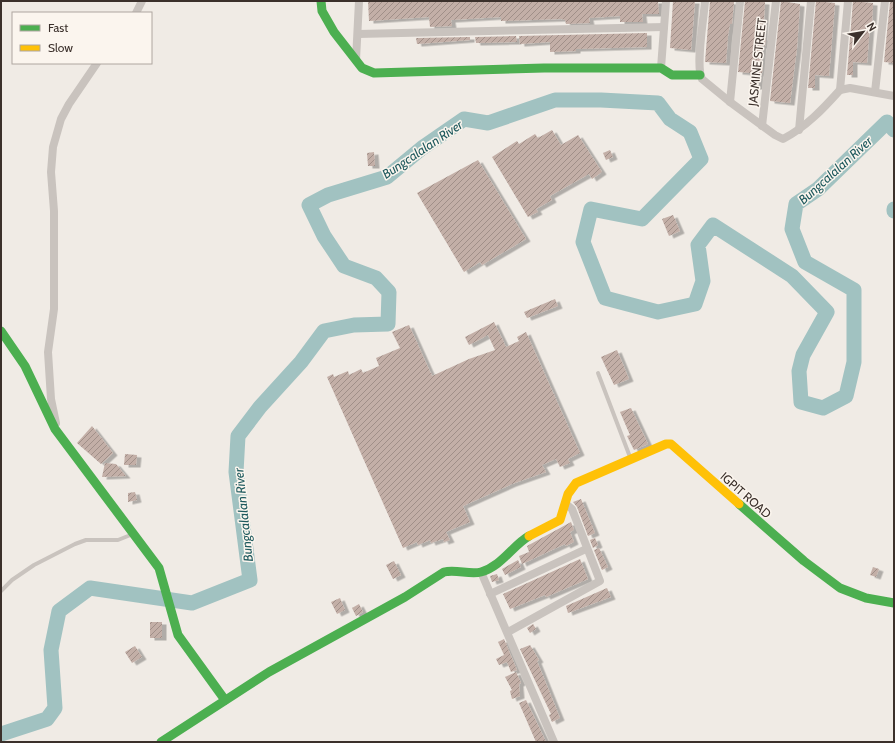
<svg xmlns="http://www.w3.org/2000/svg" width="895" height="743" viewBox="0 0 895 743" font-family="Cabin,sans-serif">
<defs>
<pattern id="building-hatch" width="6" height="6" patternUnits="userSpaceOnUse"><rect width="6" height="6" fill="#c3afa7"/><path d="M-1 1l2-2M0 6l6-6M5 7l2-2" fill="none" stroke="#a08f88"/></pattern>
<filter id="shadow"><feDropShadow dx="4.5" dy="2.5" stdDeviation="0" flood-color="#0004"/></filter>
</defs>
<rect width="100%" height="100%" fill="#f0ebe5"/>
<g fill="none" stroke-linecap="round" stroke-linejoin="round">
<!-- river -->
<g stroke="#a1c2c1" stroke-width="15">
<polyline points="894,209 894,211"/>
<polyline points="1,734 47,719 55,708 51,650 59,611 90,588 192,603 250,580 236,472 238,436 260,407 301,362 324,331 354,325 388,324 389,292 376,278 344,266 324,236 309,205 328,195 387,177 422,148 464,119 488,123 555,100 601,100 658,103 670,119 690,132 701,159 642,219 591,209 583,242 605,298 658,312 695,304 703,281 698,245 713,225 792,276 827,312 803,355 799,371 801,402 823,408 846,396 854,362 854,290 805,262 792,229 796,204 818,189 887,122 894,130"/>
</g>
</g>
<!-- building -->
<g fill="url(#building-hatch)" filter="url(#shadow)">
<polygon points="368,1 658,1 659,14 642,14 643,22 620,22 620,16 589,18 590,23 566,24 565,20 561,19 501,21 501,17 451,20 452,26 430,27 429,17 369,21"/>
<polygon points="673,1 695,1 691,50 670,48"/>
<polygon points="710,1 734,2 732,24 730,24 728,36 726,63 705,62"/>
<polygon points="745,1 765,2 763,38 766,38 765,46 762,46 761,65 763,65 762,73 759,74 758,87 750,87 750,73 738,72"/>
<polygon points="781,1 800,4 797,48 790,103 770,101"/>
<polygon points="816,1 835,3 829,76 815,75 815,88 808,88"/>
<polygon points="853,1 873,3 872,26 870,25 867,63 853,62 853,75 847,75"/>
<polygon points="890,2 894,2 894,63 884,62"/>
<polygon points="647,33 647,47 576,49 576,51 550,52 550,42 520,44 519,36"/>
<polygon points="516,36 517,42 476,43 475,37"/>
<polygon points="470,37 470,40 417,44 416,38"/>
<polygon points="552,130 561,145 578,135 602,172 592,179 589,174 550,196 552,200 536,209 538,212 528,217 492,157 517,141 519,144 535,134 538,138"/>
<polygon points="610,150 613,157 606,160 603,153"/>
<polygon points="374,152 375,166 368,166 367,153"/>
<polygon points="478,160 526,239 482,265 480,262 464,272 417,193"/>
<polygon points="673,215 680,231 669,236 662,219"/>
<polygon points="555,299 558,306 527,318 524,312"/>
<polygon points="494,322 506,347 519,341 517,337 526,332 580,453 568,459 570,463 560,467 556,459 542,465 546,472 512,484 463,506 470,522 446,532 450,540 444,542 443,539 431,543 430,540 418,545 417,542 403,548 327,377 333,374 334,377 348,371 349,375 361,369 363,373 379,366 376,358 400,348 392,332 409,325 432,376 469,359 495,350 488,335 469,345 465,337"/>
<polygon points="617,350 629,379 614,385 601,357"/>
<polygon points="631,408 648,444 634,450 627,436 630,435 620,412"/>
<polygon points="92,426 113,453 101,464 77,443"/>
<polygon points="125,454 137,455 136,465 124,465"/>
<polygon points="105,463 116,464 126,476 102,477"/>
<polygon points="135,492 137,500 128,502 128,493"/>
<polygon points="581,499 595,533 588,536 577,507 573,502"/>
<polygon points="571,522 574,530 570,532 574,542 566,546 565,544 522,564 519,556 529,552 527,546"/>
<polygon points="595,538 598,545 593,548 590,540"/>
<polygon points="599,548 608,567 602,570 594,550"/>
<polygon points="580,559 588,579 546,597 545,595 510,609 503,594"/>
<polygon points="518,560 521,567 505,575 502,569"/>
<polygon points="394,561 401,575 393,579 386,565"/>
<polygon points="873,567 879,569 876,577 870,575"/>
<polygon points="497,574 499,580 492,582 490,576"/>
<polygon points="607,588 611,597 568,613 566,606"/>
<polygon points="340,598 345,610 337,614 331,602"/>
<polygon points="359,604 363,612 356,616 352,608"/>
<rect x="150" y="622" width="12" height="16"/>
<polygon points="533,624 536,629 530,633 527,628"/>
<polygon points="504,639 517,670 511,672 507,662 499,665 496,659 504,655 498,642"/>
<polygon points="530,645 539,660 537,661 560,718 552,722 549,715 551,714 520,649"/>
<polygon points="135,646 142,657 132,663 125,652"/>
<polygon points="516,672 521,683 519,684 520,696 512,699 510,691 512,690 505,677"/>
<polygon points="526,700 537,723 546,742 536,742 519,703"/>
</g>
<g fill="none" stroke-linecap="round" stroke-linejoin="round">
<!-- lane -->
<g stroke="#c9c3be" stroke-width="4">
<polyline points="598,373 630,457"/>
<polyline points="1,591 12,580 34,565 75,544 86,540 118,540 133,534"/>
</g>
<!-- street -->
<g stroke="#c9c3be" stroke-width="8">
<path d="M 705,1 C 704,18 695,66 702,79 L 730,102 L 775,135 L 783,139 C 806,127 823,109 840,90 L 850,88 L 894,96"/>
<polyline points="136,13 142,1"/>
<polyline points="358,34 664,27"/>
<polyline points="356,60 359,1"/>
<polyline points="661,68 666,1"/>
<polyline points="840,90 848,1"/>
<polyline points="875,92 885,1"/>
<polyline points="730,102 740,1"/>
<polyline points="762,126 776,1"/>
<polyline points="799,130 811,1"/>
<polyline points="56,423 51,399 48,352 54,309 54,211 51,172 53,147 61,119 69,104 97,63"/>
<polyline points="481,572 554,742"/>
<polyline points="490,594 586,549"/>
<polyline points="508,632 600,581 572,509 566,504"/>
</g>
<!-- fast -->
<g stroke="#4caf50" stroke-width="9">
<polyline points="321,1 322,11 334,32 362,68 374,73 544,68 661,68 672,75 700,75"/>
<polyline points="1,331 25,366 55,429 159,568 178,635 225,700"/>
<polyline points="739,504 804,561 840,588 866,598 894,603"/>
<path d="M 161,742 L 269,672 L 405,597 L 444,572 C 456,569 470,575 481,572 C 502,566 513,545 529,536"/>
</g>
<!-- slow -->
<polyline stroke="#ffc107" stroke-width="9" points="529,536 560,520 568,494 576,483 666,444 671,444 739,504"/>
</g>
<g text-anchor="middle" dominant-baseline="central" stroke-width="3" stroke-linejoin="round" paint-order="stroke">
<!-- street labels -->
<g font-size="12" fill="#3b302b" stroke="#fbf5ee">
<text transform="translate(757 62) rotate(-84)">JASMINE STREET</text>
<text transform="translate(746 495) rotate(41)">IGPIT ROAD</text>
</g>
<!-- water labels -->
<g font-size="13" font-style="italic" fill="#1f5a5e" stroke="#fbf5ee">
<text transform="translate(422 149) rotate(-34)">Bungcalalan River</text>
<text transform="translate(835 170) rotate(-42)">Bungcalalan River</text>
<text transform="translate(243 515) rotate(-96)">Bungcalalan River</text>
</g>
</g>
<!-- border -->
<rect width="895" height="743" fill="none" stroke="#3b302b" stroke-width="4"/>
<!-- legend -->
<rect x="12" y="12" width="140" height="52" fill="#fbf5ee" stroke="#aea6a0"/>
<rect x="20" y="25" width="20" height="6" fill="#4caf50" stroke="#aea6a0"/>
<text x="48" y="32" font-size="12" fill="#3b302b">Fast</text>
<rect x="20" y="45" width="20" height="6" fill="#ffc107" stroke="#aea6a0"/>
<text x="48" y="52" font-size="12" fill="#3b302b">Slow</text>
<!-- north arrow -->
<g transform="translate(863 32) rotate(59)" stroke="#fbf5ee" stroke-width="3" paint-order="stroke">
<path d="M0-3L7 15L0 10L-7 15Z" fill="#3b302b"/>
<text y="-6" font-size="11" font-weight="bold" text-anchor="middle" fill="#3b302b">N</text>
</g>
</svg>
